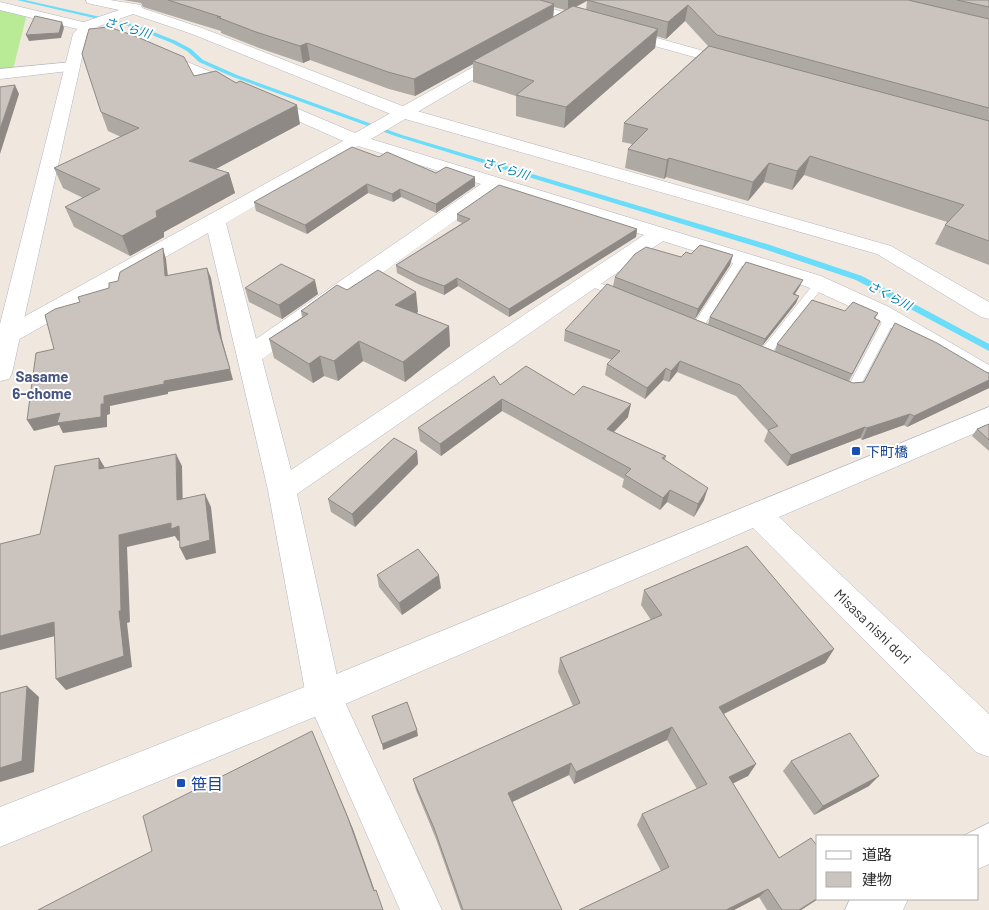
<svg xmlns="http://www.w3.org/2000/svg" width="989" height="910" viewBox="0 0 989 910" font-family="Barlow,'Noto Sans JP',sans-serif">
<rect width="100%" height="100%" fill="#f0e7df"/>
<!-- green -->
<polygon fill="#b9eb97" points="0,8 27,14 13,69 0,71"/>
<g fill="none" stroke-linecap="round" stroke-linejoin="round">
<!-- stream -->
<polygon fill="#69ddfa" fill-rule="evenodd" points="17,0 25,0 136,25 176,41 191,49 203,60 237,75 402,135 770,245 862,276 989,344 989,351 856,280 764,249 398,137 233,77 199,62 187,51 172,43 132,27"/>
<!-- service casing -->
<g stroke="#b3b6c2" stroke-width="1">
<g id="service">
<polygon points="742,255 747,258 704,326 702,329 694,329 692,326 738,256"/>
<polygon points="589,279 625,293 627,295 625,297 617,297 585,284 584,282"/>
<polygon points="820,280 826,283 769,356 761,356 759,353 761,350 816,281"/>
<path d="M 890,314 L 896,318 L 857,392 C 851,394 840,391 837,385 L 839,382 L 843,381 L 850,383 L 884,318 Z"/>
</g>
</g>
<!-- minor casing -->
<g stroke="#b3b6c2" stroke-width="1">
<g id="minor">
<polygon points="499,0 520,0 740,61 743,64 740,67 730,67 500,3"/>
<polygon points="0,2 91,24 121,35 123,38 121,41 116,42 81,30 0,10"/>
<path d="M 157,49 L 355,133 L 500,52 L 510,52 L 512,55 L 510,58 L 371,139 L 821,276 L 889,307 L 989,365 L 989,384 L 980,382 L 873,317 L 805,286 L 663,241 L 297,494 L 341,694 L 442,910 L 400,910 L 306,696 L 268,490 L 208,233 L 16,341 L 0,347 L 0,330 L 343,141 L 152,56 L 150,53 L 152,50 ZM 358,146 L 481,184 L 256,339 L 226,223 ZM 498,190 L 644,235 L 291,470 L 262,359 Z"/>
<polygon points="72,62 77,64 80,67 77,70 0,79 0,69"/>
<polygon points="989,823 989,864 978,869 978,836 963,836"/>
<polygon points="850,899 908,899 903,910 845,910"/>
</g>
</g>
<!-- tertiary casing -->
<g stroke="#b3b6c2" stroke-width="1">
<g id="tertiary">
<polygon points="86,0 110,0 141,5 142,8 202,28 410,109 891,246 989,302 989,319 981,317 877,254 398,117 192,34 133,14 94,28 87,35 12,373 9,379 0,381 0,324 73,34 84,22 119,10 87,3"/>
<polygon points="989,407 989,427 779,517 989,714 989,757 976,752 753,528 336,708 0,847 0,807 312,684"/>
</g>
</g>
<!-- service -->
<use href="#service" fill="#fff" fill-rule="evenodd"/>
<!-- minor -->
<use href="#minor" fill="#fff" fill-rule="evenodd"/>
<!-- tertiary -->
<use href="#tertiary" fill="#fff" fill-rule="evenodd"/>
</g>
<!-- wall -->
<g fill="#afa9a3" fill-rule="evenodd">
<path d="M 123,0 L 989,0 L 989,265 L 935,244 L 945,225 L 947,222 L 804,175 L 792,190 L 764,182 L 748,201 L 666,177 L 664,179 L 625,168 L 628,149 L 632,144 L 622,142 L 624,123 L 708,46 L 685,21 L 666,39 L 656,36 L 655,48 L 564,128 L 516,116 L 516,96 L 473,82 L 473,64 L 415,96 L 389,89 L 310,60 L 303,63 L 259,48 L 221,33 L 221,31 L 143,7 L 141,3 ZM 587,1 L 586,10 L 576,7 ZM 554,7 L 565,10 L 553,17 Z"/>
<polygon points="194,76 300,124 216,169 229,173 235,193 164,232 164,237 130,256 74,227 65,207 83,198 63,188 54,168 121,137 108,131 101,112"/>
<polygon points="379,157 436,173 475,186 436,213 401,197 393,202 368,193 307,234 256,211 254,202"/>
<polygon points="457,214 637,229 636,237 509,317 458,286 444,295 418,284 397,273 396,265 462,223 457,221"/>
<polygon points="681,257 730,265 695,319 708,324 710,317 800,286 795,294 799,296 796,303 762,346 775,351 777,344 845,311 878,313 875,319 877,328 849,381 853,383 986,372 989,373 989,388 907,427 904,425 862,440 860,438 787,466 764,441 768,431 736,396 677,372 669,382 663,380 645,399 605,375 607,364 612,360 564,341 565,330 613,286 615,277"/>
<polygon points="245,288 318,294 282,319 249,302"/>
<polygon points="347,290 418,312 415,313 449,326 450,346 405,382 363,361 338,381 324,376 313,383 274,358 269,339 302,317 301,311"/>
<polygon points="500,385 574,395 628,417 614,432 666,456 665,460 704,500 694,517 667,502 660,510 622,487 624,479 502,411 441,456 420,441 418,428"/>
<polygon points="989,424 989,451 972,436 977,429"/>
<polygon points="417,451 418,464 355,527 331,512 328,499"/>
<polygon points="377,575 441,588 402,615 379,587"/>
<polygon points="644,590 834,649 825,663 724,714 756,764 748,776 732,783 779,858 818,899 801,910 767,910 759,897 734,910 579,910 661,871 637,825 642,814 697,789 667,740 574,784 569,775 512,802 562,910 461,910 436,839 416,790 413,779 573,706 558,672 560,658 651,620 641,605"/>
<polygon points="791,761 869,786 814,815 783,771"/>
</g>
<!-- shaded-wall -->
<g fill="#8e8985">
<polygon points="568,0 588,0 568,11"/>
<polygon points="554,4 553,20 473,61 473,64 415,96 414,79"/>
<polygon points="688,5 685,21 666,39 668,22"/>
<polygon points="62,22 64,28 61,38 29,41 26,35"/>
<polygon points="658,29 655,48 564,128 566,107"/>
<polygon points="307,43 310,60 303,63 300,46"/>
<polygon points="15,85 19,94 0,154 0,129"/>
<polygon points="297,105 300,124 195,180 189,161"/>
<polygon points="810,156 804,175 792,190 797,171"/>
<polygon points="669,158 666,177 664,179 667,160"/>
<polygon points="769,163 764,182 748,201 753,182"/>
<polygon points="229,173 235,193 164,232 164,237 130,256 122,236 156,211"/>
<polygon points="475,177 475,186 436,213 436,204"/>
<polygon points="367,184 368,193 307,234 305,225"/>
<polygon points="400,189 401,197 393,202 392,194"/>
<polygon points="637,229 636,237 509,317 509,309"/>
<polygon points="163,248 166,259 169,286 165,276"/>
<polygon points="733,255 730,265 695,319 698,309"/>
<polygon points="207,268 211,278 222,339 233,380 168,392 168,394 110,406 110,414 107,415 107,427 63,433 59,425 34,431 27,420 101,404 104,396 164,381 218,329"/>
<polygon points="457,278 458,286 444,295 444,286"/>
<polygon points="315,280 318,294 282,319 279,305"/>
<polygon points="803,280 800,286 790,301 793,294"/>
<polygon points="416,292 418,312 397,325 395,305"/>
<polygon points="799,296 796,303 762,346 765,339"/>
<polygon points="449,326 450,346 405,382 403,362"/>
<polygon points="359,341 363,361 338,381 334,361"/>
<polygon points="320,356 324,376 313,383 309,364"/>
<polygon points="680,361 677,372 669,382 671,371"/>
<polygon points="666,368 663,380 645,399 647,388"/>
<polygon points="989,380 989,388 907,427 914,416"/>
<polygon points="502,399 502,411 441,456 440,444"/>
<polygon points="631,404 628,417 605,441 607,429"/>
<polygon points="910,414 904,425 862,440 867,428"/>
<polygon points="865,427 860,438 787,466 791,455"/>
<polygon points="417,451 418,464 355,527 352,514"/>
<polygon points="176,454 182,466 183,513 177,500"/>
<polygon points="99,458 107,471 99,469"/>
<polygon points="708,488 704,500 694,517 698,504"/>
<polygon points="670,490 667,502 660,510 663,498"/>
<polygon points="205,494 211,507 216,553 186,560 180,548"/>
<polygon points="171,523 179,526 186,539 178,541 175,536 127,547 130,622 127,623 132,667 66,690 56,679 119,611 119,535"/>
<polygon points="439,575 441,588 402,615 399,603"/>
<polygon points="54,622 63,634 0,650 0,636"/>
<polygon points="834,649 825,663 713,719 719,707"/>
<polygon points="27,686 39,697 34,772 0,782 0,768"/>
<polygon points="672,727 667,740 574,784 576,772"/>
<polygon points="417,730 418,736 383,750 382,744"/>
<polygon points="312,731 353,829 378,900 374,891"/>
<polygon points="571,763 569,775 508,804 508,793"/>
<polygon points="756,764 748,776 722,789 729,777"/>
<polygon points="879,776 869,786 814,815 823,806"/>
<polygon points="768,889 759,897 734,910 726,910"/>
<polygon points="818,898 818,899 801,910 799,910"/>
</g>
<!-- building -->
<g fill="#cbc4be" stroke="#8e8985">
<polygon points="168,0 540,0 554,4 414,79 388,72 307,43 300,46 256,32 217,17 221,17"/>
<polygon points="588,0 908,0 989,19 989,108 717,35 688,5 668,22 587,0"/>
<polygon points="957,0 989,0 989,7"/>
<polygon points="573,6 658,29 566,107 516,95 534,81 473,61"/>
<polygon points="35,16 62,22 59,33 26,35"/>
<polygon points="109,27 135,36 184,57 194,76 216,71 236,83 240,81 297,105 189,161 229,173 156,211 157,217 122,236 65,207 100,189 54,168 139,128 101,112 82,54 89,29"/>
<polygon points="709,46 989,121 989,241 945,225 964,205 810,156 797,171 769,163 753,182 669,158 667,160 628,149 648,129 624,123"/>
<polygon points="15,85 0,129 0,87"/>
<polygon points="352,147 379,157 387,152 436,173 446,167 475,177 436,204 400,189 392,194 367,184 305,225 254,202"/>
<polygon points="499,185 637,229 509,309 457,278 444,286 417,276 396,265 470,219 457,214"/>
<polygon points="700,245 733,255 698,309 615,277 635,254 646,247 681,257 686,252 691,254"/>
<polygon points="163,248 165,276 207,268 218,329 230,369 164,381 164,384 104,396 104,404 101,404 101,417 57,423 60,413 27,420 36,353 54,349 45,315 55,309 80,302 78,297 109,288 109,283 118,281 120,272"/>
<polygon points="746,262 803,280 793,294 799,296 765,339 710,317"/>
<polygon points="281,264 315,280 279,305 245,288"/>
<polygon points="378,270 416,292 395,305 449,326 403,362 359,341 334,361 320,356 309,364 269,339 308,314 301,311 337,285 347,290"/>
<polygon points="607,284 853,383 864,382 895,323 937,343 986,372 989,373 989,380 914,416 910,414 867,428 865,427 791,455 768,430 778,426 740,385 680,361 671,371 666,368 647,388 607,364 620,351 565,330"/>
<polygon points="812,300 845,311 853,302 878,313 874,318 880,321 852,374 777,344"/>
<polygon points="526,366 574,395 583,386 631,404 607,429 666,456 662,458 708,488 698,504 670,490 663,498 625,475 631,469 502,399 440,444 418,428 494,376 500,385"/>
<polygon points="989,424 989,440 977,429"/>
<polygon points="394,438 417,451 352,514 328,499"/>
<polygon points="176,454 177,500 205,494 210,540 180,548 179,526 171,529 171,523 119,535 121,611 119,611 124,656 56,679 54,622 0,636 0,544 40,534 55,466 99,458 99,469"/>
<polygon points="747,546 834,649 719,707 756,764 729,777 779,858 811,838 818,847 818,898 799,910 782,910 768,889 726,910 579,910 669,867 642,814 707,784 672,727 576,772 571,763 508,793 562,910 463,910 434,828 413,779 580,703 560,658 662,615 644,590"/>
<polygon points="418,549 439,575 399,603 377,575"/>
<polygon points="27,686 22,761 0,768 0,693"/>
<polygon points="407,702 417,730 382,744 372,716"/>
<polygon points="312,731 348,818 374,891 376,890 383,910 38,910 152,851 143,816"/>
<polygon points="850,733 879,776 823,806 791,761"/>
</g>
<!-- markers -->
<g fill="#1a4fb4" stroke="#fff" stroke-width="2">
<rect x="851" y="446" width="10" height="10" rx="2.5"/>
<rect x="176" y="778" width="10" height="10" rx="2.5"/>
</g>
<g text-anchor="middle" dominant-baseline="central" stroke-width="4" stroke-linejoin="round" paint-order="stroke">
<!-- far-water labels -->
<g font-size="12" font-style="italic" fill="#007dae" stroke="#fff">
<text transform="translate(128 27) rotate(16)">さくら川</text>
<text transform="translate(506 168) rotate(17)">さくら川</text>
<text transform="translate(890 295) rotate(28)">さくら川</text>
</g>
<!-- transit labels -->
<g font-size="14" fill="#164399" stroke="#fff" text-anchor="start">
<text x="866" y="451">下町橋</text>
</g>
<!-- street labels -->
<g font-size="14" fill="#2d2d2d" stroke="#fff">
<text transform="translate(873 626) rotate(44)">Misasa nishi dori</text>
</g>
<!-- neighbourhood labels -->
<g font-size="15" font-weight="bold" fill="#485683" stroke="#fff">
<text x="42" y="376">Sasame<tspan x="42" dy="17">6-chome</tspan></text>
</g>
<!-- near-transit labels -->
<g font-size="16" fill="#164399" stroke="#fff" text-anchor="start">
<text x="191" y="783">笹目</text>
</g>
</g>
<!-- legend -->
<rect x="816" y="835" width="162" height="65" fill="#ffffff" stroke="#ababab"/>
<rect x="826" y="851" width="25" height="8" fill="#ffffff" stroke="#ababab"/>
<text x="862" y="860" font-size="15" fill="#2d2d2d">道路</text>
<rect x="826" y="872" width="25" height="15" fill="#cbc4be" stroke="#ababab"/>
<text x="862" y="885" font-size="15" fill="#2d2d2d">建物</text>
</svg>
